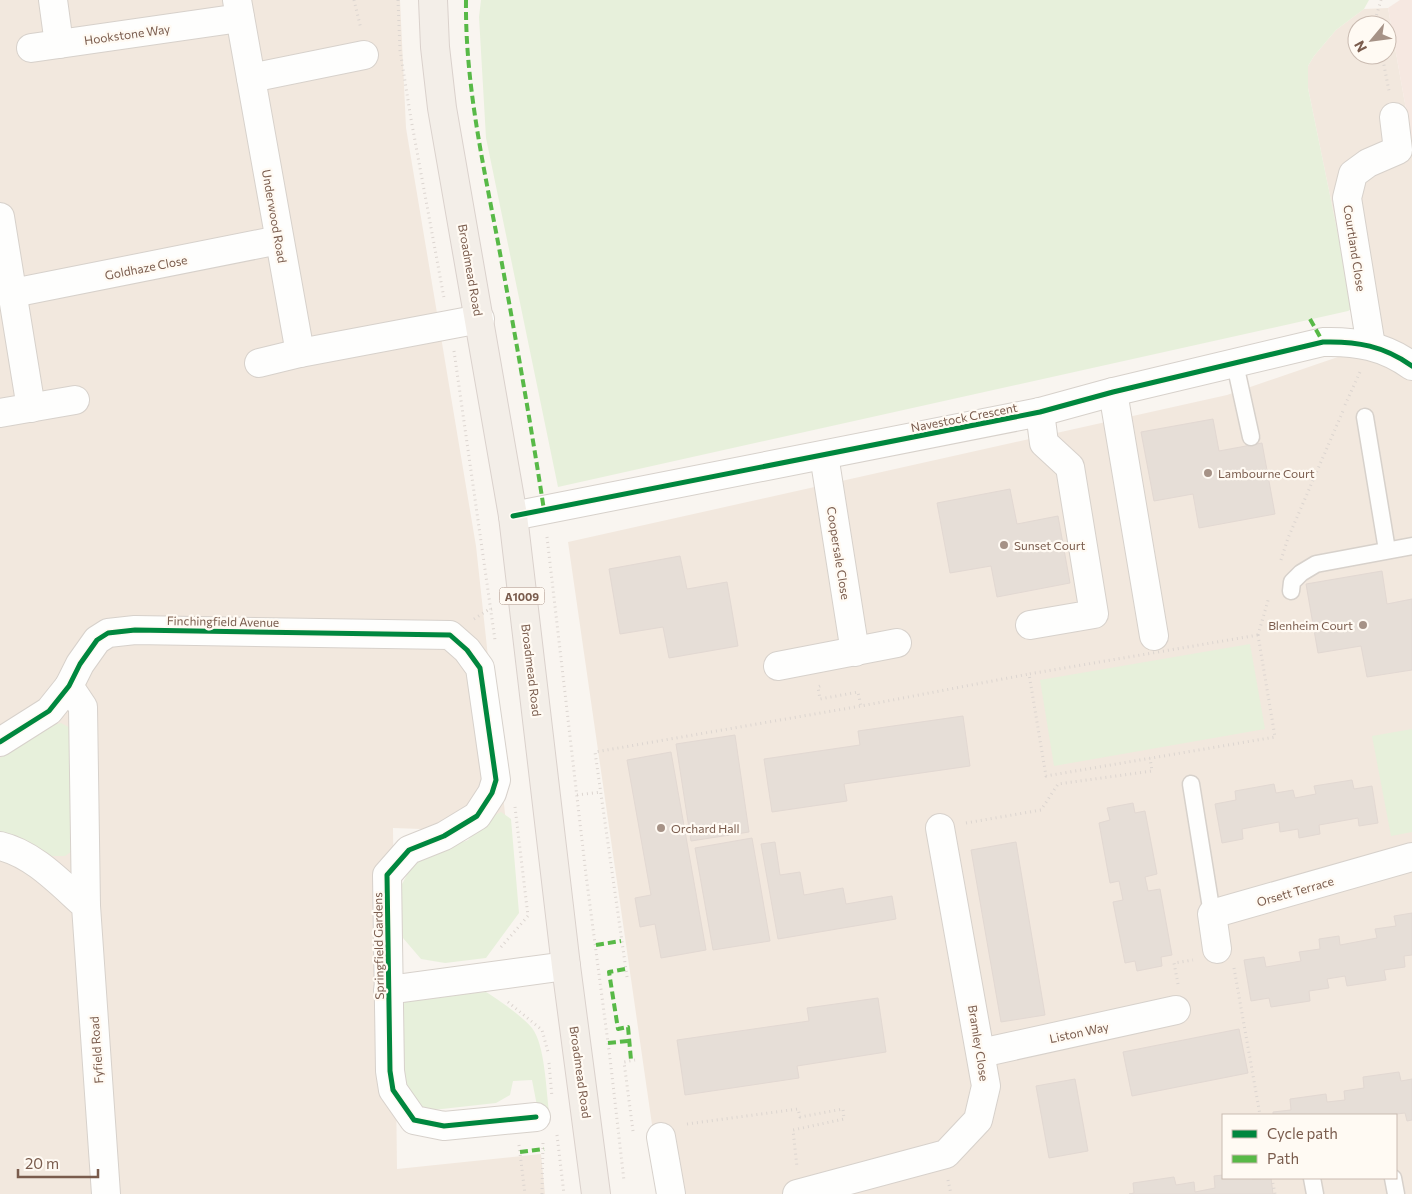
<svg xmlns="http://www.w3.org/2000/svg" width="1412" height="1194" viewBox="0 0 1412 1194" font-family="Commissioner,sans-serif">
<rect width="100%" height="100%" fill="#f9f5f0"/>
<!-- residential -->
<g fill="#f2e8de" fill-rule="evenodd">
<polygon points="0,0 400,0 406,128 476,546 507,832 393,828 397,1169 541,1154 545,1194 0,1194"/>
<path d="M 1388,8 L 1412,143 L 1412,1194 L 662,1194 L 568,542 L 1227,395 L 1370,346 L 1353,308 L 1308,88 L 1308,66 L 1314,56 L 1336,30 L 1364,9 ZM 1357,25 L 1387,25 L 1387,55 L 1357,55 ZM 1223,1115 L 1396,1115 L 1396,1178 L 1223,1178 Z"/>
</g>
<!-- commercial -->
<polygon fill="#f6e8e1" points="1400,0 1412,0 1412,143 1388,8"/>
<!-- green -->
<g fill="#e7f0db">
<polygon points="481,0 1369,0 1364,9 1336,30 1314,56 1308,66 1308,88 1353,308 1348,311 558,487 486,138 479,17"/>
<polygon points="1250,644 1265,729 1054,766 1040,680"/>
<polygon points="61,723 72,729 75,849 65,856 50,856 0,835 0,758 48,726"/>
<polygon points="1412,729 1412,832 1391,836 1372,736"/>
<polygon points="501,812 511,819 519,913 486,958 445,963 421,959 403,938 398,909 401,886 410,869 417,859 468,840 486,819"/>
<path d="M 486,992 C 499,1000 523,1017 532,1028 C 545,1045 546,1089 549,1111 L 538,1111 L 532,1080 L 513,1081 L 510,1095 L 496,1103 L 424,1111 L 402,1082 L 400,1011 L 407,998 Z"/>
</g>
<!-- building -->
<g fill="#e6ded7" stroke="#e2d8d2">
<polygon points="1213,419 1219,451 1262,443 1275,514 1199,528 1193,494 1154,501 1141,432"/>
<polygon points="1010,489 1017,524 1058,516 1070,583 997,597 991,566 950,573 937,503"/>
<polygon points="680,556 687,589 727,582 738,646 669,658 663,627 620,634 609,569"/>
<polygon points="1382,571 1387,604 1412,599 1412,670 1367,677 1361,646 1318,653 1306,584"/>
<polygon points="963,716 970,766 844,784 847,801 772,812 764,759 860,745 858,731"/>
<polygon points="735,735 749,832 691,841 676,744"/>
<polygon points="671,752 706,950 661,958 655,924 640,927 635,898 651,895 627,760"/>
<polygon points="1352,780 1354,789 1372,786 1378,823 1359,826 1358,818 1319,825 1320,834 1299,838 1298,829 1280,832 1279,822 1242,829 1243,839 1222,843 1215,804 1236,800 1235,791 1274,784 1276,793 1293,790 1295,798 1316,794 1314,786"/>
<polygon points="1133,803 1135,813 1145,811 1157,874 1145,877 1148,891 1160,889 1172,955 1161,957 1162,966 1137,971 1135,961 1125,963 1113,902 1123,900 1119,881 1110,883 1099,823 1110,820 1107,808"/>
<polygon points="752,838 770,941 713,950 695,848"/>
<polygon points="775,842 780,875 800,872 804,895 843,888 846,904 892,896 896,919 778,939 761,844"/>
<polygon points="1016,842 1045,1015 1001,1022 971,850"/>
<polygon points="1412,913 1412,955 1404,956 1405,967 1384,970 1386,980 1347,986 1345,976 1327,979 1329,988 1309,991 1310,1001 1271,1007 1269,998 1251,1001 1244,960 1264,957 1266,967 1301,961 1299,952 1320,949 1319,939 1339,936 1340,945 1377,938 1375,929 1396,926 1394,916"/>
<polygon points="878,998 886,1052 797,1066 799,1078 685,1095 677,1040 809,1021 807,1008"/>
<polygon points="1239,1029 1248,1073 1132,1096 1123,1052"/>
<polygon points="1399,1072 1401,1081 1412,1079 1412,1120 1407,1121 1405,1113 1388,1115 1273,1115 1273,1112 1291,1110 1290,1099 1326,1094 1327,1102 1345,1100 1344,1091 1364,1088 1363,1077"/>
<polygon points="1075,1079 1088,1151 1049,1158 1036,1086"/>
<polygon points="1223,1175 1223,1178 1252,1178 1252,1179 1271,1178 1273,1194 1129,1194 1134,1193 1133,1183 1174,1177 1176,1185 1194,1182 1195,1192 1215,1188 1214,1176"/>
</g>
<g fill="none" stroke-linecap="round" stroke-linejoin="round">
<!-- service casing -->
<g stroke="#d7d1cb" stroke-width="19">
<g id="service">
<polyline points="1235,364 1251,437"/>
<polyline points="1365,417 1387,550"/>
<polyline points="1291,591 1292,582 1301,573 1316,564 1412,546"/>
<polyline points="1191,784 1212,914"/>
<polyline points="1312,1178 1315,1194"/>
<polyline points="1393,1178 1396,1194"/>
</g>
</g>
<!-- minor casing -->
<g stroke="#d7d1cb" stroke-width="30">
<g id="minor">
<polyline points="53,0 59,44 240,18"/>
<polyline points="237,0 300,353"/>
<polyline points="31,48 59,44"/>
<polyline points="251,78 364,55"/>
<polyline points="0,217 31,408"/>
<polyline points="13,293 279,240"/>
<polyline points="1371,346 1347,198 1353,174 1368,163 1398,150 1394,117"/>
<polyline points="259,363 300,353 480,319"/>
<polyline points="1113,392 1154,636"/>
<polyline points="0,413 75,400"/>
<polyline points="824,455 855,652"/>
<path d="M 513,516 L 1040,412 L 1113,392 L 1323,342 C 1357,341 1384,346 1412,366"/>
<polyline points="1030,625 1094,614 1070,467 1044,443 1040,412"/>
<polyline points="778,666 897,643"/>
<polyline points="69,686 83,707 86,906"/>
<polyline points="0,742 49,711 69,686 80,664 97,640 108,633 135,630 450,635 467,650 480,668 496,780 492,793 477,816 444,836 409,850 387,875 390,1071 393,1090 414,1120 444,1126 536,1117"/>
<path d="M 0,846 C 34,854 61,884 86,906 L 106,1194"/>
<polyline points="1217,949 1212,914 1412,857"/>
<polyline points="388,990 566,966"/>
<polyline points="981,1053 1176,1010"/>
<polyline points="661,1137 671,1194"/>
<polyline points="797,1194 946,1154 978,1120 986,1086 940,828"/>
</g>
</g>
<!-- primary casing -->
<g stroke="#dad1cc" stroke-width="30">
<polyline id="primary" points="433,0 435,47 442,108 513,516 566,966 596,1194"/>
</g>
<!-- path -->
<g stroke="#dcd5d0" stroke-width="3" stroke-dasharray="1 4" stroke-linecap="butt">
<polyline points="354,0 361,29"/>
<polyline points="398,0 400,50 411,119 444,298"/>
<polyline points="1377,25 1376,17 1381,0"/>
<polyline points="1382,55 1389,91"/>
<polyline points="454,351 495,640"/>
<polyline points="1345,405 1360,372"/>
<polyline points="547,537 586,875 610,1058 624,1181"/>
<polyline points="1281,560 1288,538 1343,411"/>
<polyline points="474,619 488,610 492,609"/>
<polygon points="1258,635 1275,737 1046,776 1029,674"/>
<polyline points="1258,635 1269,597"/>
<polyline points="820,686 818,687 820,699 858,692 861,706"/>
<polyline points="577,795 601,792"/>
<polyline points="966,823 1041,810 1058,784 1152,771 1150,758"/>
<polyline points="501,947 528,916 515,807"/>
<polyline points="1234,968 1260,1115"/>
<polyline points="627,977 595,752 861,706 1029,674"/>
<polyline points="1178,984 1174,963 1193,960"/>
<polyline points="508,1002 542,1030 548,1052"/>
<polyline points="549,1063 552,1097"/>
<polyline points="687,1124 798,1109 800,1117 843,1109 844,1119 793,1130 797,1167"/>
<polyline points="633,1131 624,1062 635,1060"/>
<polyline points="557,1135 564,1194"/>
<polyline points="519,1145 525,1194"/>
<polyline points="1272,1178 1275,1194"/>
<polyline points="948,1180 951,1194"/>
<polyline points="542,1194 543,1142"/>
</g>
<!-- service -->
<use href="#service" stroke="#fefefd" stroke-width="16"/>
<!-- minor -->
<use href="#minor" stroke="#fefefd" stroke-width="28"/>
<!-- primary -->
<use href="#primary" stroke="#f3eee8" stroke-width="28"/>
<!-- quiet -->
<g stroke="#58b947" stroke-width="4" stroke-dasharray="8 4" stroke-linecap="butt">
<path d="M 466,0 C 465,80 482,159 497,237 C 514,328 530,419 544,510"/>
<polyline points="1310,319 1323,342"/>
<polyline points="596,945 621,941"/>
<polyline points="625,969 609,972 618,1029 628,1027 631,1060"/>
<polyline points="608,1043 629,1041"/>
<polyline points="520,1152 544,1149"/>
</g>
<!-- cycleway casing -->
<g stroke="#fffaf3" stroke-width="8">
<g id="cycleway">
<path d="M 513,516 L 1040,412 L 1113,392 L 1323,342 C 1357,341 1384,346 1412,366"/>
<polyline points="0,742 49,711 69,686 80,664 97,640 108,633 135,630 450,635 467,650 480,668 496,780 492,793 477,816 444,836 409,850 387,875 390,1071 393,1090 414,1120 444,1126 536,1117"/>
</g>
</g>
<!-- cycleway -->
<use href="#cycleway" stroke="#00873e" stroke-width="5"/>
</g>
<!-- markers -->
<g fill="#a69286" stroke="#fffaf3" stroke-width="2">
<circle cx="1208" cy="473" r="5"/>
<circle cx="1004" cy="545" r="5"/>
<circle cx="1363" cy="625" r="5"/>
<circle cx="661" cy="828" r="5"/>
</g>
<g text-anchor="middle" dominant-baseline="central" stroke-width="4.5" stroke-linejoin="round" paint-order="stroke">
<!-- shield labels -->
<rect fill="#fffaf3" stroke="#a28b7f" stroke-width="1" x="499.5" y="587.5" width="45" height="17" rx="4"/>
<g font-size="11" font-weight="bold" fill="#7a5c4d">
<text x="522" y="596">A1009</text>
</g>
<!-- street labels -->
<g font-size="12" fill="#7a5c4d" stroke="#fffaf3">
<text transform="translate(127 34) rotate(-8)">Hookstone Way</text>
<text transform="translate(275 216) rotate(80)">Underwood Road</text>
<text transform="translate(1355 248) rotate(81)">Courtland Close</text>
<text transform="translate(146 267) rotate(-11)">Goldhaze Close</text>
<text transform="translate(471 270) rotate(80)">Broadmead Road</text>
<text transform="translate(964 417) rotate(-11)">Navestock Crescent</text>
<text transform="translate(839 553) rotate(81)">Coopersale Close</text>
<text transform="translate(223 621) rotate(1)">Finchingfield Avenue</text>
<text transform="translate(532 670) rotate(83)">Broadmead Road</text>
<text transform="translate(1295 891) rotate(-16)">Orsett Terrace</text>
<text transform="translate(378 946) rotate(-91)">Springfield Gardens</text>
<text transform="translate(1079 1032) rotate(-12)">Liston Way</text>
<text transform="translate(979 1043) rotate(81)">Bramley Close</text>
<text transform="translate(96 1050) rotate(-94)">Fyfield Road</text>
<text transform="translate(581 1072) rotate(82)">Broadmead Road</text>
</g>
<!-- poi labels -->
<g font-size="12" fill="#7a5c4d" stroke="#fffaf3" text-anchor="start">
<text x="1218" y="473">Lambourne Court</text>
<text x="1014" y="545">Sunset Court</text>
<text x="1353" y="625" text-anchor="end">Blenheim Court</text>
<text x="671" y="828">Orchard Hall</text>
</g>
</g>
<!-- legend -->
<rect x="1222" y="1114" width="175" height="65" fill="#fffaf3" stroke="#cabbb1"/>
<rect x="1232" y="1130" width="25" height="8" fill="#00873e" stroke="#cabbb1"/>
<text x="1267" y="1139" font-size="15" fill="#7a5c4d">Cycle path</text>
<rect x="1232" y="1155" width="25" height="8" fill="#58b947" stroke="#cabbb1"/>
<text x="1267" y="1164" font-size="15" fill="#7a5c4d">Path</text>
<!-- north arrow -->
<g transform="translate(1372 40) rotate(241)"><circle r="24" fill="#fffaf3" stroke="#cabbb1"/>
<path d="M0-4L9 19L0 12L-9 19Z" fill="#a69286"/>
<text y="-8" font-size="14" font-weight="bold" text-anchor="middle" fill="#7a5c4d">N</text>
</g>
<!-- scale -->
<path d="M18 1169v8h80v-8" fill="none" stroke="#7a5c4d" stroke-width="2.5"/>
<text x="25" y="1169" font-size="15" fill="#7a5c4d" stroke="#fffaf3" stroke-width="4" paint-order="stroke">20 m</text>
</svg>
